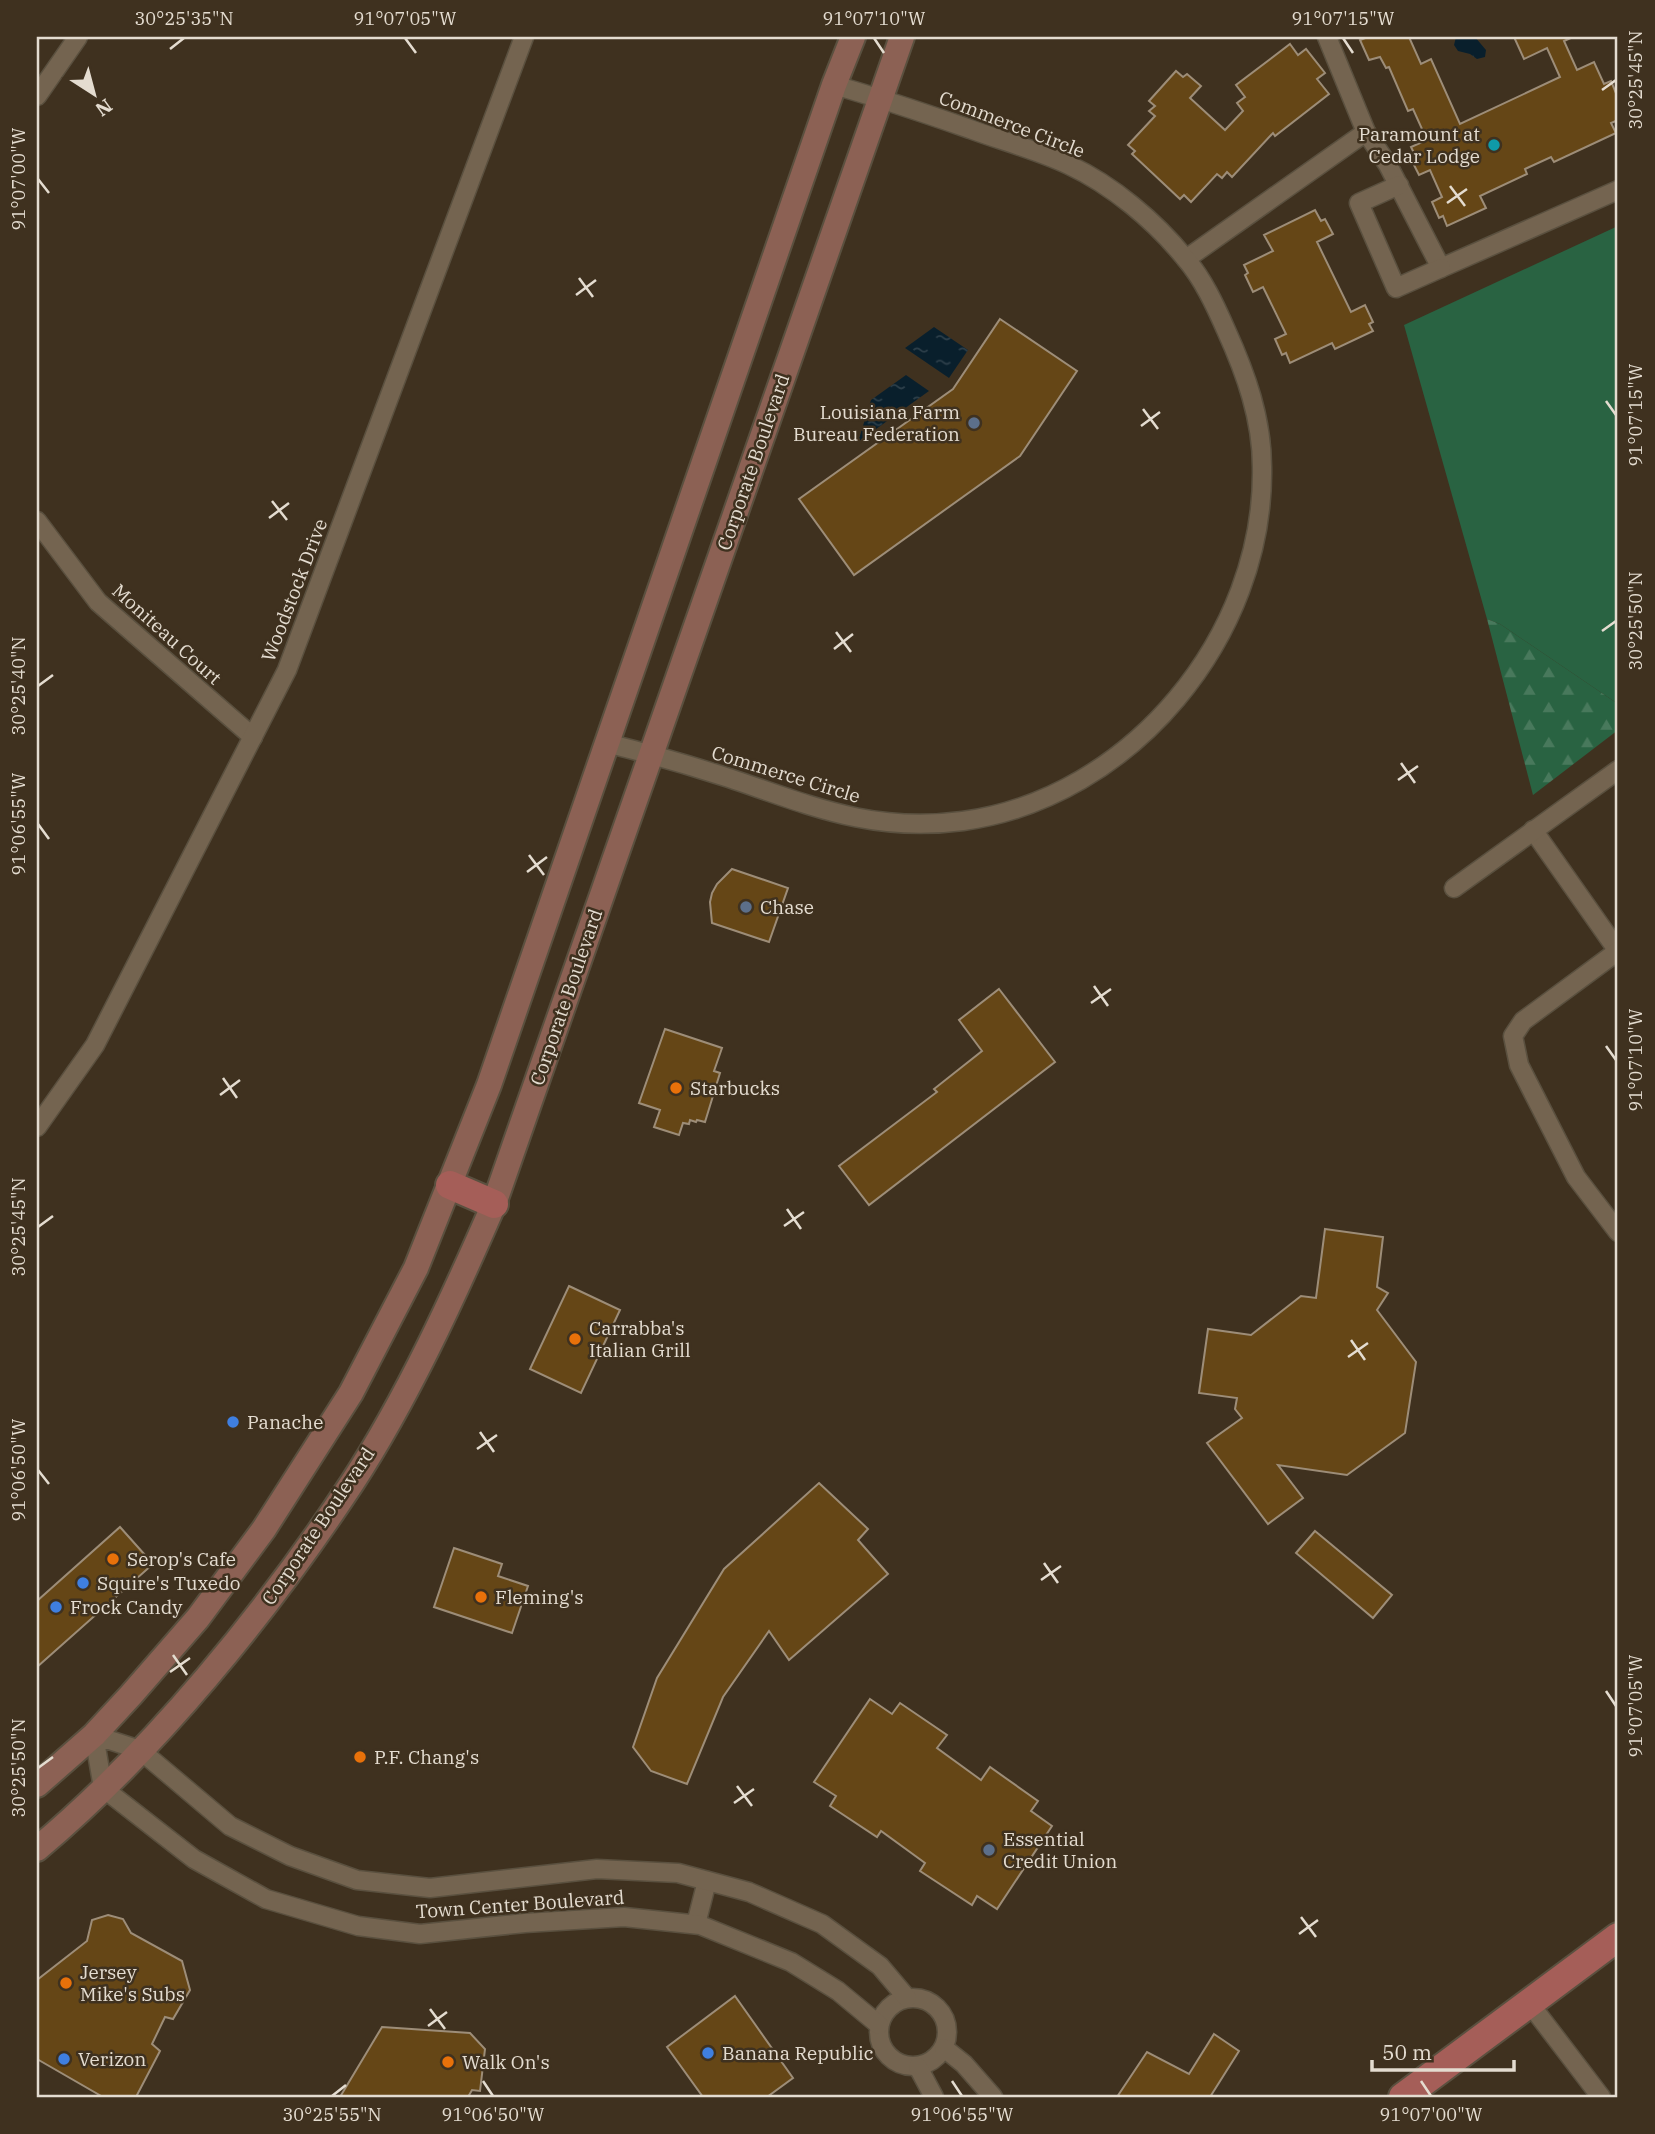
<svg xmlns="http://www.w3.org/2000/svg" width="1655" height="2134" viewBox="0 0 1655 2134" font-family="'IBM Plex Serif',serif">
<defs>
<pattern id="forest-firs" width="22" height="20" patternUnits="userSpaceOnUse" patternTransform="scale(1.75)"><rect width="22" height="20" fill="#296342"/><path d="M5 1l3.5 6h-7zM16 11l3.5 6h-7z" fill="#48795c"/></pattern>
<pattern id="water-ripples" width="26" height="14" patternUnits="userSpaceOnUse" patternTransform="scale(1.75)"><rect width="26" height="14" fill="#091f2c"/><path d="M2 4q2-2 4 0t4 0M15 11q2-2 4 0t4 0" fill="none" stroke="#2d3f4a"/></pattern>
</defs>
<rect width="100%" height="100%" fill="#3f311f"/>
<!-- green -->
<polygon fill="#296342" points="1618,226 1618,704 1500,624 1487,619 1404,325"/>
<!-- forest -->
<polygon fill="url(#forest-firs)" points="1487,619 1500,624 1618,704 1618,730 1533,795"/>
<!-- water -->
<g fill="url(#water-ripples)">
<polygon points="1456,37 1475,37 1486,50 1485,57 1477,59 1470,54 1458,51 1454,45"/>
<polygon points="934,327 968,350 949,378 905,348"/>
<polygon points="906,375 929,391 858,442 871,400"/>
</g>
<!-- building -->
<g fill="#654616" stroke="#9d8d78" stroke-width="2">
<polygon points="1368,37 1409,37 1421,64 1431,59 1460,124 1560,77 1547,48 1524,59 1514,37 1573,37 1564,41 1577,70 1594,62 1604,84 1611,81 1618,98 1618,120 1611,123 1616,133 1554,162 1551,157 1525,169 1527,174 1480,196 1486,208 1447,226 1443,216 1439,218 1432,202 1442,197 1430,170 1419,175 1411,159 1416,157 1411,147 1427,140 1413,109 1408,111 1389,67 1386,68 1380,57 1369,60 1360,40"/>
<polygon points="1290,44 1298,55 1306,49 1325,73 1317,79 1329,94 1275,136 1273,133 1232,177 1227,172 1222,178 1217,174 1191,202 1184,195 1180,199 1132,154 1135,151 1128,145 1155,116 1149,111 1155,106 1149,101 1176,71 1183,77 1187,74 1201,86 1190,98 1225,130 1243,111 1237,103 1245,97 1236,85"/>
<polygon points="1315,210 1321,221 1325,219 1333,234 1317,242 1351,312 1365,305 1373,322 1369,324 1373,331 1335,349 1332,343 1290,363 1286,353 1282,355 1275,339 1286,334 1263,287 1253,292 1245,275 1248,273 1244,265 1273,251 1264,235"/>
<polygon points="1000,319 1077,371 1020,456 854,575 799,499 953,389"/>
<polygon points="732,869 788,888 769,942 712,923 710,902 712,893 717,884"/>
<polygon points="999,989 1055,1062 869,1205 839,1166 937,1092 934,1089 982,1051 959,1020"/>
<polygon points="665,1029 722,1048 714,1071 720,1073 705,1122 697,1120 696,1122 690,1120 689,1124 683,1123 679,1135 654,1127 660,1110 639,1103"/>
<polygon points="1325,1229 1383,1237 1377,1287 1388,1293 1377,1310 1416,1362 1405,1433 1347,1475 1278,1465 1303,1498 1268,1524 1207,1443 1242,1418 1235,1409 1237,1398 1199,1393 1208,1329 1251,1335 1301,1296 1316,1298"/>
<polygon points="569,1286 620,1310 581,1393 530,1369"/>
<polygon points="819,1483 868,1529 858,1540 888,1574 789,1660 769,1631 723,1697 687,1784 651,1771 633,1747 657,1678 724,1569"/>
<polygon points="120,1527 153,1564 37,1667 37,1601"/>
<polygon points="1315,1531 1392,1595 1373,1618 1296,1553"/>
<polygon points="454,1548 502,1564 498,1576 528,1586 512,1633 434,1607"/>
<polygon points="870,1699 892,1714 900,1703 947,1735 937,1748 981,1780 990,1767 1038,1801 1031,1811 1052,1826 997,1909 977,1896 972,1905 920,1871 925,1863 881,1831 877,1837 830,1806 836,1796 814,1782"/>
<polygon points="108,1915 123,1919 131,1933 182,1961 190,1990 173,2019 165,2017 152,2044 160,2051 136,2097 103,2097 37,2059 37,1980 87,1941 92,1920"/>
<polygon points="735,1996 793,2078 767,2097 703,2097 667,2047"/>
<polygon points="382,2027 470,2033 485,2049 480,2091 472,2090 468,2097 340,2097"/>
<polygon points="1214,2034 1239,2051 1210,2097 1117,2097 1147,2052 1189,2074"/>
</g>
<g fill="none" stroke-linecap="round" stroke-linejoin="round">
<!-- street casing -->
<g stroke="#5a503f" stroke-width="21">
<g id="street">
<polyline points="37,96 78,37"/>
<polyline points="1366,132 1388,165 1441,268 1618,190"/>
<polyline points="1399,185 1359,203 1396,288 1441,268"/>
<polyline points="1186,259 1366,132 1327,37"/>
<polyline points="37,521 98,602 253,737"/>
<path d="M 606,743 C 647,753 689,765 729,778 C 812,806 872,833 963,821 C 1131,798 1265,636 1262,467 C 1262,419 1246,374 1226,330 C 1215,305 1203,279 1185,258 C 1155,221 1112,185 1069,165 C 1037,150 1002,141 970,129 C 924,113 880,98 834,85"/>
<polyline points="1533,830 1618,951"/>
<polyline points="1454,888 1618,770"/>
<polyline points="1618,951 1523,1021 1513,1036 1519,1065 1576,1177 1618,1232"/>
<polyline points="37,1127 95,1045 287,670 524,37"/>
<polyline points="696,1924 707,1881"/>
<circle cx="913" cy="2032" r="34"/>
<polyline points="1530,2004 1601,2097"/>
<polyline points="879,2025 838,1991 791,1962 700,1925 624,1917 525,1923 420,1934 358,1926 266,1899 194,1859 103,1788 94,1735 140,1750 230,1826 290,1856 357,1880 430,1888 597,1869 678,1873 749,1892 822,1924 880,1966 907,1998"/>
<polyline points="944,2048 964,2064 993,2097"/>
<polyline points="918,2067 934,2097"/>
</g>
</g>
<!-- secondary casing -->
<g stroke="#5a503f" stroke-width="28">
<g id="secondary">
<polyline points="37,1785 94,1735 131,1695 198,1618 264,1529 351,1393 416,1268 489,1085 834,85 853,37"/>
<path d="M 37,1849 C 155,1750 267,1612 352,1483 C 408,1397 453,1298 494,1204 L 902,37"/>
</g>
</g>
<!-- primary casing -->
<g stroke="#5a503f" stroke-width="32">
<g id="primary">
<polyline points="450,1185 494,1204"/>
<polyline points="1403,2097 1618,1937"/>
</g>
</g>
<!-- street -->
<use href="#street" stroke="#746450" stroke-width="18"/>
<!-- secondary -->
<use href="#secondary" stroke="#8c6154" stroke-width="24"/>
<!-- primary -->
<use href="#primary" stroke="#a55e58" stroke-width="28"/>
</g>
<!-- ticks -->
<path fill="none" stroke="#e4dcd0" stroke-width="2.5" d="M 405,38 L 416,53M 874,38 L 884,53M 1343,38 L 1353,53M 170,49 L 184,38M 1602,90 L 1616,80M 38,179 L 49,193M 1450,186 L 1465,206M 1447,203 L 1467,189M 579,278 L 593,297M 576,295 L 596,280M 1606,401 L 1616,415M 1143,409 L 1158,429M 1141,426 L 1160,412M 272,501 L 287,520M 269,518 L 289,503M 1602,631 L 1616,621M 836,632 L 851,652M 834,649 L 853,634M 38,686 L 53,675M 1401,763 L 1415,783M 1398,780 L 1418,766M 38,824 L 49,839M 529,855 L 544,875M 527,872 L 547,857M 1094,986 L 1108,1006M 1091,1003 L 1111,989M 1606,1046 L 1616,1060M 223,1078 L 237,1098M 220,1095 L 240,1080M 787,1209 L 801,1229M 784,1226 L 804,1212M 38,1227 L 53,1216M 1351,1340 L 1365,1360M 1348,1357 L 1368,1343M 480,1432 L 494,1452M 477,1449 L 497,1435M 38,1470 L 49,1484M 1044,1563 L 1058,1583M 1041,1580 L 1061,1566M 173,1655 L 187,1675M 170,1672 L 190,1658M 1606,1691 L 1616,1706M 38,1768 L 53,1757M 737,1786 L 752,1806M 734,1803 L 754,1789M 1301,1917 L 1316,1937M 1299,1934 L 1318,1920M 430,2009 L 445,2029M 428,2026 L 447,2012M 483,2081 L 493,2096M 952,2081 L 962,2096M 1421,2081 L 1431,2096M 332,2096 L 346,2085"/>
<!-- markers -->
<circle fill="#0f9aa8" stroke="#3f311f" stroke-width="2.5" cx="1494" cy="145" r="7"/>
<g fill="#5c6f8a" stroke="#3f311f" stroke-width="2.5">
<circle cx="974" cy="423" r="7"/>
<circle cx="746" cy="907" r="7"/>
<circle cx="989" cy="1850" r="7"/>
</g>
<g fill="#e8710a" stroke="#3f311f" stroke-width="2.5">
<circle cx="676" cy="1088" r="7"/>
<circle cx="575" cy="1339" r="7"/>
<circle cx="113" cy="1559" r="7"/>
<circle cx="481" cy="1597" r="7"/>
<circle cx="360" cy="1757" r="7"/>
<circle cx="66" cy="1983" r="7"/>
<circle cx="448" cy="2062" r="7"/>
</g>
<g fill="#3f7fe0" stroke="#3f311f" stroke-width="2.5">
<circle cx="233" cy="1422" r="7"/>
<circle cx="83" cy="1583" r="7"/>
<circle cx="56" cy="1607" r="7"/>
<circle cx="708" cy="2053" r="7"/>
<circle cx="64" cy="2059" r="7"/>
</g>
<g text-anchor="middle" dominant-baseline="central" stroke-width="5" stroke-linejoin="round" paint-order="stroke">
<!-- street labels -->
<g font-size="19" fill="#e4dcd0" stroke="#3f311f">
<text transform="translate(1012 124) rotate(21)">Commerce Circle</text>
<text transform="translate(753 462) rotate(-71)">Corporate Boulevard</text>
<text transform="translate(294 590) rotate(-69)">Woodstock Drive</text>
<text transform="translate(167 634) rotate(42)">Moniteau Court</text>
<text transform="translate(786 774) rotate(17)">Commerce Circle</text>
<text transform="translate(566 997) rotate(-71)">Corporate Boulevard</text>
<text transform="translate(318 1526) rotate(-56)">Corporate Boulevard</text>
<text transform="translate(520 1904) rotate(-4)">Town Center Boulevard</text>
</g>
<!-- poi labels -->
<g font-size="19" fill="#e4dcd0" stroke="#3f311f" text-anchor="start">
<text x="1480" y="134" text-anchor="end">Paramount at<tspan x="1480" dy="22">Cedar Lodge</tspan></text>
<text x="960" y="412" text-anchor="end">Louisiana Farm<tspan x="960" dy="22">Bureau Federation</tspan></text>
<text x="760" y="907">Chase</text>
<text x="690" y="1088">Starbucks</text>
<text x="589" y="1328">Carrabba's<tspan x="589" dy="22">Italian Grill</tspan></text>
<text x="247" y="1422">Panache</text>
<text x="127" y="1559">Serop's Cafe</text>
<text x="97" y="1583">Squire's Tuxedo</text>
<text x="495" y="1597">Fleming's</text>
<text x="70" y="1607">Frock Candy</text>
<text x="374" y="1757">P.F. Chang's</text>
<text x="1003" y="1839">Essential<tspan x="1003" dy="22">Credit Union</tspan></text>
<text x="80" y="1972">Jersey<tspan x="80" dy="22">Mike's Subs</tspan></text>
<text x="722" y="2053">Banana Republic</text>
<text x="78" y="2059">Verizon</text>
<text x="462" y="2062">Walk On's</text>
</g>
</g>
<!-- border -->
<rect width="1655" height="2134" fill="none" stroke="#3f311f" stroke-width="77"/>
<!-- north arrow -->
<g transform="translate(94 94) rotate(144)" stroke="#3f311f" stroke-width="5" paint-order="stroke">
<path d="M0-5L12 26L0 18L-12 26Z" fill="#e4dcd0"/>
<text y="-10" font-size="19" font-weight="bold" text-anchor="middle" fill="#e4dcd0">N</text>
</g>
<!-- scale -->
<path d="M1372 2060v10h142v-10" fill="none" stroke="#e4dcd0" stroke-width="3.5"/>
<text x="1382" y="2060" font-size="21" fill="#e4dcd0" stroke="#3f311f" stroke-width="5" paint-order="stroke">50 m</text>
<rect x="38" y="38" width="1578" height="2058" fill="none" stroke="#e4dcd0" stroke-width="2.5"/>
<g font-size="18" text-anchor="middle" fill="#e4dcd0">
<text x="184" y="25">30°25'35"N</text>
<text x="405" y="25">91°07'05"W</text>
<text x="874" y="25">91°07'10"W</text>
<text x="1343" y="25">91°07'15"W</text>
<text transform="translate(1636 80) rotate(-90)" y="6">30°25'45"N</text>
<text transform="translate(19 179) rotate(-90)" y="6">91°07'00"W</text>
<text transform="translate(1636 415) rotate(-90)" y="6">91°07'15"W</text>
<text transform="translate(1636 621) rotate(-90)" y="6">30°25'50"N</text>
<text transform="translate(19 686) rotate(-90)" y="6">30°25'40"N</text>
<text transform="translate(19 824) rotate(-90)" y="6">91°06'55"W</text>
<text transform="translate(1636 1060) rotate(-90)" y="6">91°07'10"W</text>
<text transform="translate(19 1227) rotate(-90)" y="6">30°25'45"N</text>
<text transform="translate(19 1470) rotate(-90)" y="6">91°06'50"W</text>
<text transform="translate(1636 1706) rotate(-90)" y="6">91°07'05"W</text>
<text transform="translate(19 1768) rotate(-90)" y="6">30°25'50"N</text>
<text x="332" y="2121">30°25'55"N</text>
<text x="493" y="2121">91°06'50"W</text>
<text x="962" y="2121">91°06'55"W</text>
<text x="1431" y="2121">91°07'00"W</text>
</g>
</svg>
